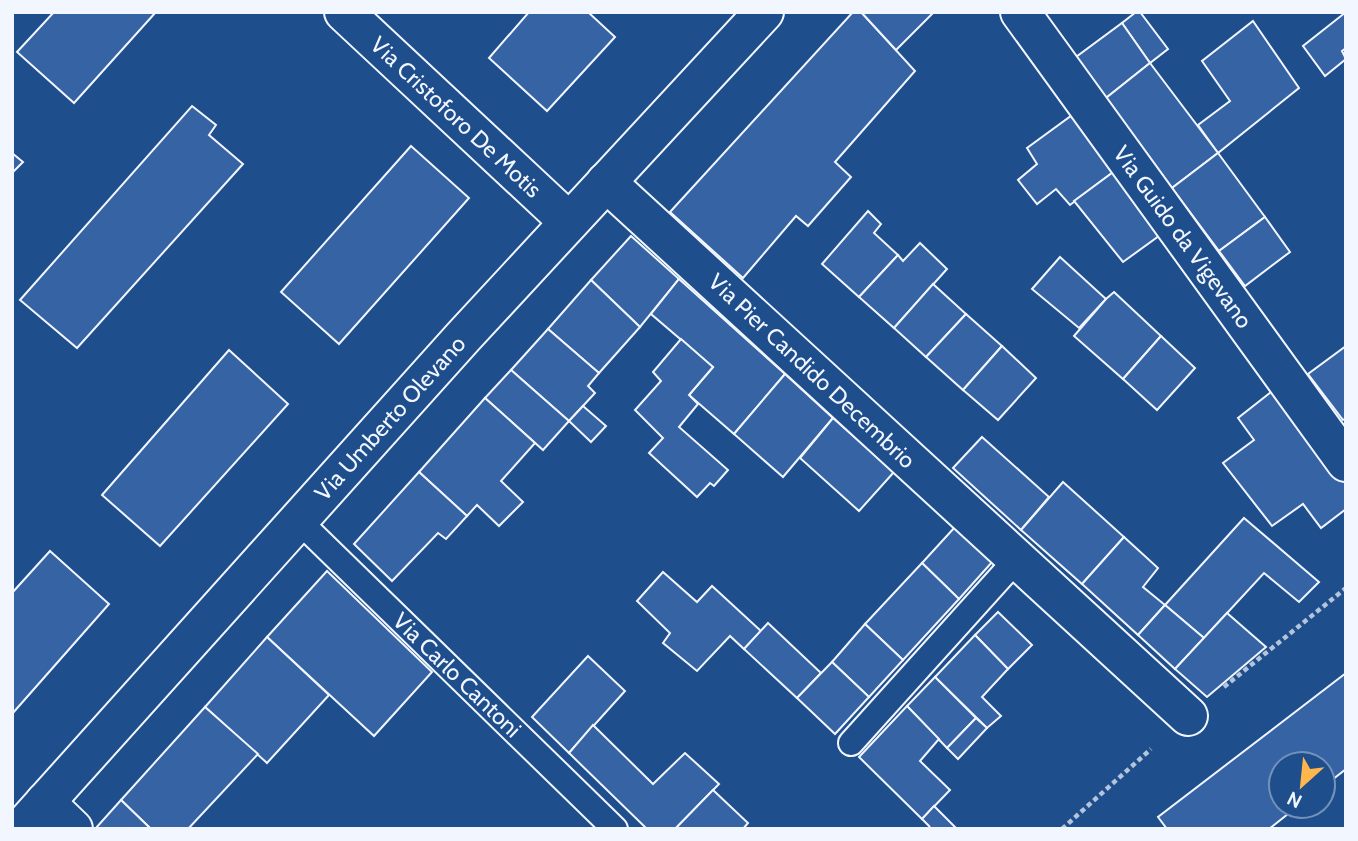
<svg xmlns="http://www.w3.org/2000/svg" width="1358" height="841" viewBox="0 0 1358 841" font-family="Cabin,sans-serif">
<rect width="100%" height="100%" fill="#1f4e8c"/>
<!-- building -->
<g fill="#3563a3" stroke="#f2f6ff" stroke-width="2">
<polygon points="54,12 156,12 74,103 17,52"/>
<polygon points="529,12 588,12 615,37 547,111 489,58"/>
<polygon points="853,12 861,12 915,71 835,162 851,177 808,226 796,216 743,278 670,212"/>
<polygon points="861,12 934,12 896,50"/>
<polygon points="1136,12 1140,12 1168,49 1150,63 1122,23"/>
<polygon points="1346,12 1346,48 1342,51 1346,59 1325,76 1303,46"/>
<polygon points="1253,21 1299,88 1218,153 1198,125 1230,101 1202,61"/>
<polygon points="1122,23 1150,63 1106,98 1076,57"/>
<polygon points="1150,63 1218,153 1172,188 1106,98"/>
<polygon points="192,106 216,125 209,135 243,164 77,348 20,300"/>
<polygon points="1075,113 1116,170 1070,205 1056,189 1037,204 1018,180 1037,164 1027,148"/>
<polygon points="411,146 469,198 339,344 281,292"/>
<polygon points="12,153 23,162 12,173"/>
<polygon points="1218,153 1265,217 1219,251 1172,188"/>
<polygon points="1116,170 1163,233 1123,262 1074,201"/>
<polygon points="868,211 881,224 874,233 898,255 859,297 822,264"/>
<polygon points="1265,217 1290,252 1245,286 1219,251"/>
<polygon points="631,236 679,279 640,327 591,280"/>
<polygon points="920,243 947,269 894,328 859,297 898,255 903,261"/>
<polygon points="1060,257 1106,299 1079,328 1032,289"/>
<polygon points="679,279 785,374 734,434 689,395 713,367 651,314"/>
<polygon points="591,280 640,327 599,373 548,329"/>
<polygon points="933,284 966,314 926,357 894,328"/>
<polygon points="1114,292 1161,336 1123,379 1074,336 1106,299"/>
<polygon points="966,314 1002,346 963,390 926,357"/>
<polygon points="548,329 599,373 588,386 595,393 569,421 511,370"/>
<polygon points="1161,336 1195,368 1157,410 1123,379"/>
<polygon points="681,339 713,367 689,395 698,404 679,427 728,470 714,486 710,483 697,497 649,453 663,438 635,410 661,381 653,372"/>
<polygon points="1002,346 1036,378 998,420 963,390"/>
<polygon points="1346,346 1346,418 1343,420 1308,374"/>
<polygon points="229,350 288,404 160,546 102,495"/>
<polygon points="511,370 569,421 543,450 485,398"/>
<polygon points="785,374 833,418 783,477 734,434"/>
<polygon points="1276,388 1346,483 1346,509 1321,528 1303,504 1272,526 1223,463 1254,440 1238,418"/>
<polygon points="485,398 535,443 501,481 523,502 499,526 477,505 467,516 419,472"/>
<polygon points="583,406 606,426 591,442 569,421"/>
<polygon points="833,418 894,472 859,511 800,458"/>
<polygon points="982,437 1049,497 1021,530 953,468"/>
<polygon points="419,472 467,516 446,539 438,533 392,581 354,544"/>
<polygon points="1063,482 1124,537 1082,584 1021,530"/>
<polygon points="1244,518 1319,582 1299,602 1264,573 1204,638 1165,605"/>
<polygon points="955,527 993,561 959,599 922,563"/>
<polygon points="1124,537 1158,568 1143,587 1165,605 1138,635 1082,584"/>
<polygon points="50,551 109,604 12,714 12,593"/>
<polygon points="922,563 959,599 903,660 865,624"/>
<polygon points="327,571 432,672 374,736 267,637"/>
<polygon points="663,572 697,602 712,586 761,631 744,649 730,636 697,671 663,643 670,633 637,601"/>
<polygon points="1165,605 1204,638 1175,669 1138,635"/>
<polygon points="998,612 1032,645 1008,669 975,635"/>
<polygon points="1227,613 1266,647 1207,697 1175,669"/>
<polygon points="768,623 821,673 797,698 744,649"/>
<polygon points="865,624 903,660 869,697 832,662"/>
<polygon points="975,635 1008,669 982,697 1001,716 987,728 935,677"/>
<polygon points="267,637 329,695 267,763 205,707"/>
<polygon points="588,656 625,691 569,753 532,717"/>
<polygon points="832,662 869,697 835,734 797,698"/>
<polygon points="1346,673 1346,769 1323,787 1323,764 1281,764 1281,806 1298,806 1269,829 1167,829 1158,817"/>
<polygon points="935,677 976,718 947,748 907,706"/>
<polygon points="907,706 939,739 920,761 950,790 922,819 859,757"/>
<polygon points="205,707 258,754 188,829 151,829 121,800"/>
<polygon points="976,718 987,728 958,759 947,748"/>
<polygon points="593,725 653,784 685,753 719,784 675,829 647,829 569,753"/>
<polygon points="713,790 748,823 743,829 675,829"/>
<polygon points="121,800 151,829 95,829"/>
<polygon points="934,806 957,829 931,829 929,826 922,819"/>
</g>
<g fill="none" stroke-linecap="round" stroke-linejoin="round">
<!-- lane casing -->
<g stroke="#f2f6ff" stroke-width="28">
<g id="lane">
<polyline points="298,520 615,829"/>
<polyline points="851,743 1017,559"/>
</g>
</g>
<!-- street casing -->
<g stroke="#f2f6ff" stroke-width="42">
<g id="street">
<polyline points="344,12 569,222"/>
<polyline points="1020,12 1346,462"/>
<polyline points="606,182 1188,716"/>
<polyline points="45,802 73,829"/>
</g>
</g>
<!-- secondary casing -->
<g stroke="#f2f6ff" stroke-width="42">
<polyline id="secondary" points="21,829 464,336 764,12"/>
</g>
<!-- path -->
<g stroke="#b3c4dc" stroke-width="4.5" stroke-dasharray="5 3.5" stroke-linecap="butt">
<polyline points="1224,687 1346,588"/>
<polyline points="1062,829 1151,749"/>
</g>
<!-- lane -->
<use href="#lane" stroke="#1f4e8c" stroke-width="24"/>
<!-- street -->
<use href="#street" stroke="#1f4e8c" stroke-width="38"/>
<!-- secondary -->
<use href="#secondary" stroke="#1f4e8c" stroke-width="38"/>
</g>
<g text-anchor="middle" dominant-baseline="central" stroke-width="5" stroke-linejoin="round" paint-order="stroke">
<!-- street labels -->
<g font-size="23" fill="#f2f6ff" stroke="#1f4e8c">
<text transform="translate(456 117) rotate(43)">Via Cristoforo De Motis</text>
<text transform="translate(1183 237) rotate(54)">Via Guido da Vigevano</text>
<text transform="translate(812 371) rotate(43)">Via Pier Candido Decembrio</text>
<text transform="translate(390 418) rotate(-48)">Via Umberto Olevano</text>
<text transform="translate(457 675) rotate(44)">Via Carlo Cantoni</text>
</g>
</g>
<!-- border -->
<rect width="1358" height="841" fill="none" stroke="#f2f6ff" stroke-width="28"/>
<!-- north arrow -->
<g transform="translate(1302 785) rotate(207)"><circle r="33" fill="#1f4e8c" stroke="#7391ba" stroke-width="2"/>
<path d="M0-5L12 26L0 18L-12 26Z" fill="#ffb74d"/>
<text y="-10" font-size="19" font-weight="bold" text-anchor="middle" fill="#f2f6ff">N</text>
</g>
</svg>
